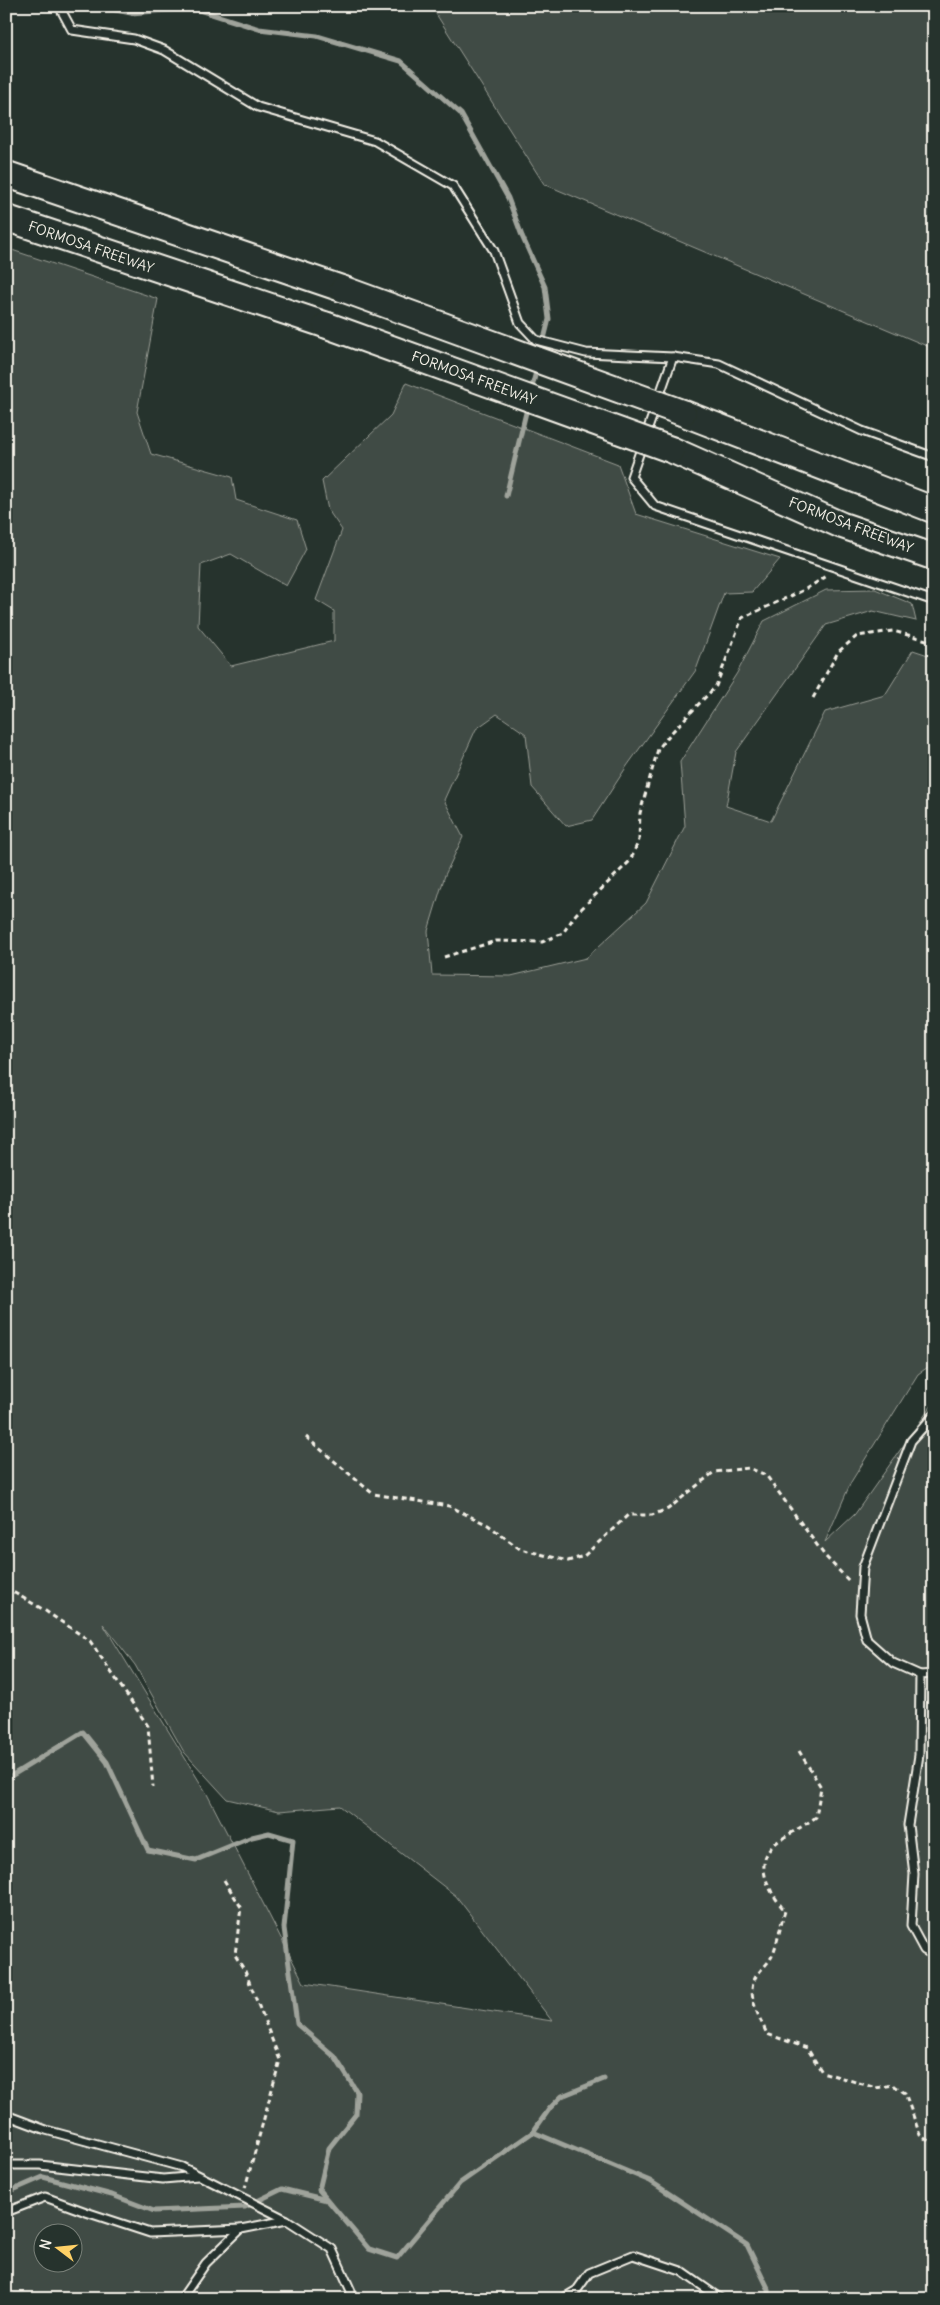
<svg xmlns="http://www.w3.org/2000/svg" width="940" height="2305" viewBox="0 0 940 2305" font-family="Delius,sans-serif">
<rect width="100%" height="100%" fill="#26332d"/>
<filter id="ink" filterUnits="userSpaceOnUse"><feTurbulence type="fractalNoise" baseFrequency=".02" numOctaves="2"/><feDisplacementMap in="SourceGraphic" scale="10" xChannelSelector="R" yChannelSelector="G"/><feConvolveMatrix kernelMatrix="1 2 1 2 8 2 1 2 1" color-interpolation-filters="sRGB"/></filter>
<g filter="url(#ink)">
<!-- green -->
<g fill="#414b45" stroke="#9a9e96" fill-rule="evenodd">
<polygon points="431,6 934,6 934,349 544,184"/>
<path d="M 6,248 L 158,299 L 137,412 L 151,454 L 232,477 L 236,500 L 297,520 L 306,549 L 286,586 L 231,554 L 201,565 L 198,626 L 231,666 L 334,641 L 334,611 L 316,600 L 342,530 L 328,510 L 322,481 L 391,415 L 406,383 L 618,464 L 636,514 L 780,559 L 752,592 L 724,593 L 696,670 L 627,766 L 592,820 L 566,826 L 532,787 L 526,734 L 497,714 L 476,729 L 444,800 L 463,837 L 445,875 L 428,931 L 432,975 L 511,976 L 586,958 L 646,903 L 685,826 L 680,762 L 737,673 L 764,621 L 826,590 L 875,589 L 912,604 L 916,621 L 873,611 L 826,625 L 736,752 L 726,806 L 771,821 L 825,712 L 885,695 L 913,650 L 934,657 L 934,1363 L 918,1374 L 851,1482 L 825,1542 L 855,1514 L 934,1402 L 934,2299 L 6,2299 ZM 103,1624 L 135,1665 L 184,1752 L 227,1799 L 279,1811 L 340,1806 L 456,1896 L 552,2021 L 304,1983 L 207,1794 ZM 42,2232 L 72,2232 L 72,2262 L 42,2262 Z"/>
</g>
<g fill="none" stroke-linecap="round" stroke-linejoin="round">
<!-- stream -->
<g stroke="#9fa39b" stroke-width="5">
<polyline points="96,6 131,13 193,8 259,29 317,36 401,61 461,114 508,198 522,236 545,287 549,319 540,355"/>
<polyline points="531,391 537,368"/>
<polyline points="506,496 528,404"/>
<polyline points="6,1779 83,1732 107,1762 148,1850 196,1860 252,1837 269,1833 293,1840 284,1928 297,2024 335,2057 357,2092 356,2114 329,2148 319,2190 369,2249 397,2258 460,2183 533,2132 650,2181 747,2245 769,2290 769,2299"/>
<polyline points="533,2132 550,2108 562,2096 604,2079"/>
<polyline points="6,2193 43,2177 112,2195 154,2211 245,2207 282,2189 327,2200"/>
</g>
<!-- lane casing -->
<g stroke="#f4f1e8" stroke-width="11">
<g id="lane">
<polyline points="59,6 72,30 134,39 164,50 258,107 375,141 453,186 494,251 520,323 536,340 586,353 673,357"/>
<polyline points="934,457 862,431 719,364 673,357 631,477 655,506 934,601"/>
<polyline points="934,1674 920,1675 919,1755 908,1825 914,1874 911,1926 924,1950 934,1955"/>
<polyline points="920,1675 893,1663 867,1640 860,1614 863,1567 911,1441 934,1415"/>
<polyline points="6,2115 46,2130 182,2167 287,2220 332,2249 351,2291 350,2299"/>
<polyline points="6,2165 40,2165 163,2179 198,2176"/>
<polyline points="6,2212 45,2197 86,2212 150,2233 241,2229"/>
<polyline points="181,2299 206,2263 241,2229 287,2220"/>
<polyline points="562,2299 577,2290 589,2273 633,2255 681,2271 721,2299"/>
</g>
</g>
<!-- highway casing -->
<g stroke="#f4f1e8" stroke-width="29">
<g id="highway">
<polyline points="6,174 343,289"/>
<polyline points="6,218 326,325"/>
<polyline points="683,413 934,510"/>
<polyline points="672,450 841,525 934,557"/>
</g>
</g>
<!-- path -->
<g stroke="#f4f1e8" stroke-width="3" stroke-dasharray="5 4" stroke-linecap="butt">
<polyline points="813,698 838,652 857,636 893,631 934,642"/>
<polyline points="444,957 496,941 542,942 563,933 576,914 630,861 639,840 640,813 658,749 671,733 716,686 742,618 804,590 827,576"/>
<polyline points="306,1437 373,1494 449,1506 488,1525 520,1549 568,1561 584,1556 628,1515 652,1515 668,1509 714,1472 749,1468 766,1475 825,1556 850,1582"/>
<polyline points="6,1588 44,1610 90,1641 148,1726 153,1787"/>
<path d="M 799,1751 L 821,1787 L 816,1817 C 804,1826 792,1832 780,1840 C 750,1860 768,1890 785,1911 C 780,1926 778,1942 772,1956 C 768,1964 762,1968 757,1975 C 744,1992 760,2018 767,2034 L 807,2048 L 822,2072 L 876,2088 L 893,2085 L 905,2093 L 920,2135 L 934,2145"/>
<polyline points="224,1880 241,1907 235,1955 245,1971 280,2060 245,2188"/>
</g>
<!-- lane -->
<use href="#lane" stroke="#26332d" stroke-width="7"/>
<!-- highway -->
<use href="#highway" stroke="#26332d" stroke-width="25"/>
<!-- highway-bridge casing -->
<g stroke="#f4f1e8" stroke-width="29" stroke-linecap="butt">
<g id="highway-bridge">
<polyline points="343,289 683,413"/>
<polyline points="326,325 672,450"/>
</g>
</g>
<!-- highway-bridge -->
<use href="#highway-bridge" stroke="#26332d" stroke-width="25"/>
</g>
</g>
<g text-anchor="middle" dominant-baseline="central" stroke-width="4.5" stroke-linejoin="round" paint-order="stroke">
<!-- street labels -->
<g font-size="14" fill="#f4f1e8" stroke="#26332d">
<text transform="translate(91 247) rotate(19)">FORMOSA FREEWAY</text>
<text transform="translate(474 378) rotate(20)">FORMOSA FREEWAY</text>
<text transform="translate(851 525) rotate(21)">FORMOSA FREEWAY</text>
</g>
</g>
<!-- margin -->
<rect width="940" height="2305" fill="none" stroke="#26332d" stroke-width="25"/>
<rect x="12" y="12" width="915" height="2280" fill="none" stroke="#f4f1e8" stroke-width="2" filter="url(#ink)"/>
<!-- north arrow -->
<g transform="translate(58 2248) rotate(286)"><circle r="24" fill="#26332d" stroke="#787f78"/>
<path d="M0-4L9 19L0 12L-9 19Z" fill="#ffd166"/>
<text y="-8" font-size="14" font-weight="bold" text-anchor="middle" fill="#f4f1e8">N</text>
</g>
</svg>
